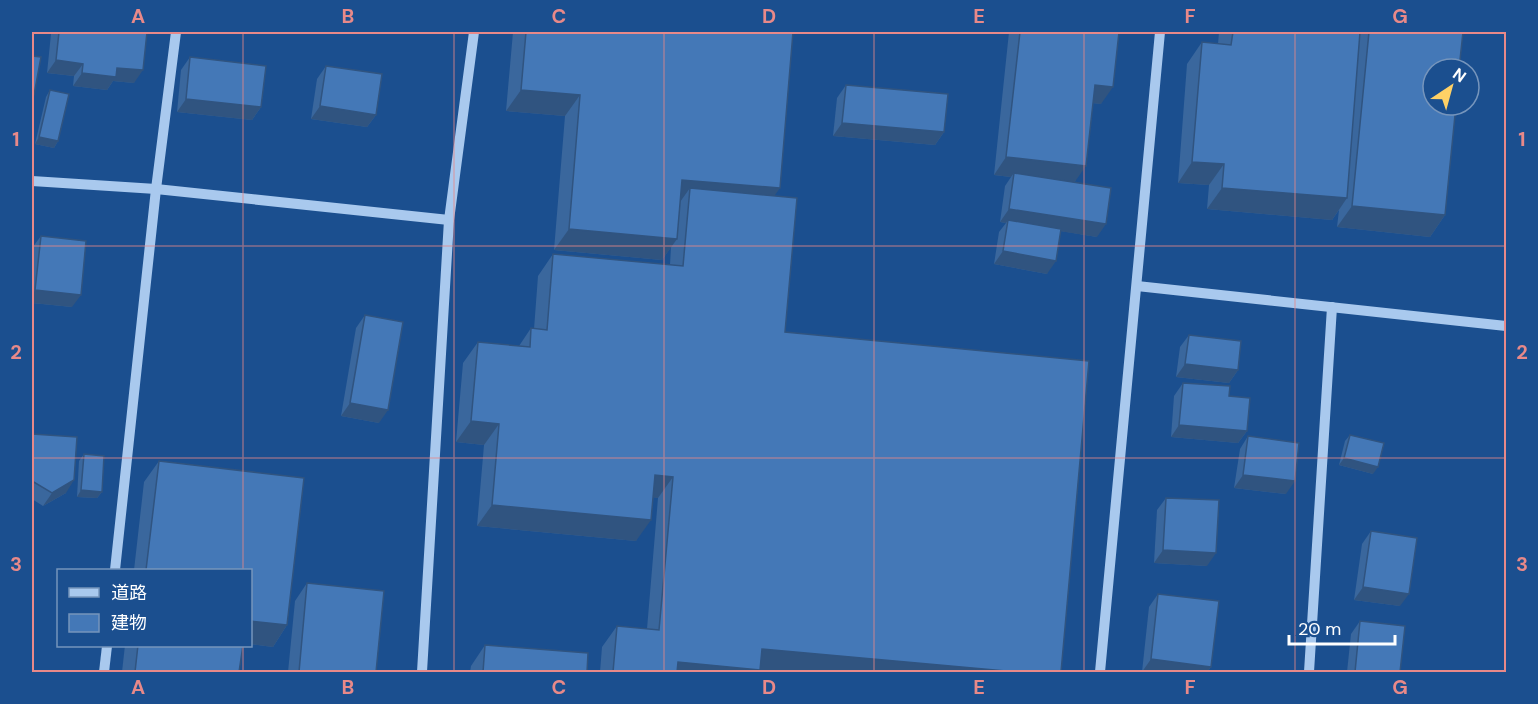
<svg xmlns="http://www.w3.org/2000/svg" width="1538" height="704" viewBox="0 0 1538 704" font-family="'DM Sans','Noto Sans JP',sans-serif">
<rect width="100%" height="100%" fill="#1b4f8f"/>
<g fill="none" stroke-linecap="round" stroke-linejoin="round">
<!-- minor -->
<g stroke="#a9c9ee" stroke-width="10">
<polyline points="32,181 156,189 449,220"/>
<polyline points="1137,286 1506,326"/>
<polyline points="115,570 156,189 176,32"/>
<polyline points="104,672 107,646"/>
<polyline points="422,672 449,220 474,32"/>
<polyline points="1100,672 1160,32"/>
<polyline points="1309,672 1332,307"/>
</g>
</g>
<!-- wall -->
<g fill="#3a679d">
<polygon points="52,32 147,32 134,83 113,81 107,90 73,86 74,76 47,73 51,34"/>
<polygon points="513,32 793,32 774,196 785,332 759,671 758,672 600,672 602,647 617,626 647,629 658,498 653,497 636,541 477,526 484,445 456,442 463,363 478,342 519,346 531,328 534,329 538,276 553,254 670,265 671,247 662,260 554,250 565,116 506,111"/>
<polygon points="1009,32 1119,32 1101,104 1093,103 1075,182 1097,237 1061,231 1047,274 994,264 999,232 1006,223 1000,222 1005,186 1011,177 994,175"/>
<polygon points="1219,32 1463,32 1445,215 1430,237 1337,227 1339,210 1332,220 1207,209 1209,185 1178,183 1187,64 1202,42 1218,44"/>
<polygon points="190,57 261,107 252,120 177,112 181,70"/>
<polygon points="326,66 376,115 367,127 311,119 317,79"/>
<polygon points="846,85 944,132 935,145 833,136 837,98"/>
<polygon points="50,90 58,141 54,148 35,144 46,97"/>
<polygon points="41,236 72,307 32,303 32,248"/>
<polygon points="365,315 379,423 341,416 356,328"/>
<polygon points="1189,335 1238,370 1229,383 1176,377 1180,347"/>
<polygon points="1183,383 1229,396 1247,431 1238,443 1171,437 1174,396"/>
<polygon points="32,434 66,493 43,506 32,499"/>
<polygon points="1350,435 1373,474 1339,465 1345,441"/>
<polygon points="1248,436 1286,494 1234,488 1240,449"/>
<polygon points="84,454 102,492 97,498 77,497 79,461"/>
<polygon points="159,461 304,478 287,625 273,647 250,644 250,570 134,570 144,482"/>
<polygon points="1166,498 1207,566 1154,563 1157,510"/>
<polygon points="1371,531 1400,606 1354,600 1362,544"/>
<polygon points="307,583 376,672 288,672 295,601"/>
<polygon points="1158,594 1211,667 1207,672 1142,672 1149,607"/>
<polygon points="1360,621 1400,672 1347,672 1351,634"/>
<polygon points="125,645 243,645 239,672 122,672"/>
<polygon points="485,645 587,672 470,672 471,666"/>
</g>
<!-- shaded-wall -->
<g fill="#305480">
<polygon points="56,60 83,64 74,76 47,73"/>
<polygon points="117,68 143,70 134,83 113,81 107,90 73,86 82,73"/>
<polygon points="1095,85 1113,87 1101,104 1082,102"/>
<polygon points="521,90 580,95 565,116 506,111"/>
<polygon points="186,99 261,107 252,120 177,112"/>
<polygon points="320,106 376,115 367,127 311,119"/>
<polygon points="842,123 944,132 935,145 833,136"/>
<polygon points="39,137 58,141 54,148 35,144"/>
<polygon points="1006,157 1086,166 1074,183 1014,173 1011,177 994,175"/>
<polygon points="1192,162 1224,164 1209,185 1178,183"/>
<polygon points="682,180 780,188 765,209 690,188 680,202"/>
<polygon points="1222,188 1347,198 1332,220 1207,209"/>
<polygon points="1352,206 1445,215 1430,237 1337,227"/>
<polygon points="1009,209 1106,224 1097,237 1008,223 1008,220 1006,223 1000,222"/>
<polygon points="569,229 677,239 662,260 554,250"/>
<polygon points="1003,251 1056,261 1047,274 994,264"/>
<polygon points="35,290 81,295 72,307 32,303 32,295"/>
<polygon points="1185,364 1238,370 1229,383 1176,377"/>
<polygon points="350,403 388,410 379,423 341,416"/>
<polygon points="471,421 499,424 484,445 456,442"/>
<polygon points="1179,425 1247,431 1238,443 1171,437"/>
<polygon points="1344,458 1378,467 1373,474 1339,465"/>
<polygon points="655,475 673,477 658,498 640,496"/>
<polygon points="1243,475 1295,481 1286,494 1234,488"/>
<polygon points="74,480 66,493 43,506 52,493"/>
<polygon points="81,490 102,492 97,498 77,497"/>
<polygon points="492,505 651,520 636,541 477,526"/>
<polygon points="1163,550 1216,553 1207,566 1154,563"/>
<polygon points="1363,587 1409,594 1400,606 1354,600"/>
<polygon points="250,621 287,625 273,647 250,644"/>
<polygon points="762,649 1017,672 773,672 759,671 758,672 671,672 678,662"/>
<polygon points="1151,659 1211,667 1207,672 1142,672"/>
</g>
<!-- building -->
<g fill="#4478b7" stroke="#305480" stroke-width="1.5">
<polygon points="59,32 147,32 143,70 117,68 116,77 82,73 83,64 56,60"/>
<polygon points="526,32 793,32 780,188 682,180 677,239 569,229 580,95 521,90"/>
<polygon points="1020,32 1119,32 1113,87 1095,85 1086,166 1006,157"/>
<polygon points="1233,32 1360,32 1347,198 1222,188 1224,164 1192,162 1202,42 1231,45"/>
<polygon points="1369,32 1463,32 1459,69 1433,69 1433,105 1456,105 1445,215 1352,206"/>
<polygon points="32,56 41,57 34,95 32,95"/>
<polygon points="190,57 266,66 261,107 186,99"/>
<polygon points="326,66 382,74 376,115 320,106"/>
<polygon points="846,85 948,94 944,132 842,123"/>
<polygon points="50,90 69,94 58,141 39,137"/>
<polygon points="1014,173 1111,188 1106,224 1009,209"/>
<polygon points="690,188 797,198 785,332 1089,361 1061,672 1017,672 762,649 760,670 678,662 677,672 613,672 617,626 659,630 673,477 655,475 651,520 492,505 499,424 471,421 478,342 530,347 531,328 547,330 553,254 683,266"/>
<polygon points="1008,220 1061,229 1056,261 1003,251"/>
<polygon points="41,236 86,241 81,295 35,290"/>
<polygon points="365,315 403,322 388,410 350,403"/>
<polygon points="1189,335 1241,341 1238,370 1185,364"/>
<polygon points="1183,383 1230,386 1229,396 1250,398 1247,431 1179,425"/>
<polygon points="32,434 77,437 74,480 52,493 32,481"/>
<polygon points="1350,435 1384,443 1378,467 1344,458"/>
<polygon points="1248,436 1299,443 1295,481 1243,475"/>
<polygon points="84,454 104,456 102,492 81,490"/>
<polygon points="159,461 304,478 287,625 250,621 250,570 146,570"/>
<polygon points="1166,498 1219,500 1216,553 1163,550"/>
<polygon points="1371,531 1417,538 1409,594 1363,587"/>
<polygon points="307,583 384,591 376,672 299,672"/>
<polygon points="1158,594 1219,601 1211,667 1151,659"/>
<polygon points="1360,621 1405,626 1400,672 1355,672"/>
<polygon points="138,645 243,645 239,672 135,672"/>
<polygon points="485,645 588,653 587,672 483,672"/>
</g>
<!-- grid -->
<path fill="none" stroke="#e88989" stroke-width="1.5" stroke-opacity="0.55" d="M 243,32 L 243,570M 454,32 L 454,672M 664,32 L 664,672M 874,32 L 874,672M 1084,32 L 1084,672M 1295,32 L 1295,672M 32,246 L 1506,246M 32,458 L 1506,458M 243,646 L 243,672"/>
<!-- border -->
<rect width="1538" height="704" fill="none" stroke="#1b4f8f" stroke-width="66"/>
<!-- legend -->
<rect x="57" y="569" width="195" height="78" fill="#1b4f8f" stroke="#7695bc" stroke-width="1.5"/>
<rect x="69" y="588" width="30" height="9" fill="#a9c9ee" stroke="#7695bc" stroke-width="1.5"/>
<text x="111" y="599" font-size="18" fill="#ffffff">道路</text>
<rect x="69" y="614" width="30" height="18" fill="#4478b7" stroke="#7695bc" stroke-width="1.5"/>
<text x="111" y="629" font-size="18" fill="#ffffff">建物</text>
<!-- north arrow -->
<g transform="translate(1451 87) rotate(36)"><circle r="28" fill="#1b4f8f" stroke="#7695bc" stroke-width="1.5"/>
<path d="M0-4.5L10 22L0 15L-10 22Z" fill="#ffd166"/>
<text y="-9" font-size="16" font-weight="bold" text-anchor="middle" fill="#ffffff">N</text>
</g>
<!-- scale -->
<path d="M1289 635v9h106v-9" fill="none" stroke="#ffffff" stroke-width="3"/>
<text x="1298" y="635" font-size="18" fill="#ffffff" stroke="#1b4f8f" stroke-width="4.5" paint-order="stroke">20 m</text>
<rect x="33" y="33" width="1472" height="638" fill="none" stroke="#e88989" stroke-width="2"/>
<g font-size="20" text-anchor="middle" font-weight="bold" fill="#e88989">
<text x="138" y="23">A</text>
<text x="348" y="23">B</text>
<text x="559" y="23">C</text>
<text x="769" y="23">D</text>
<text x="979" y="23">E</text>
<text x="1190" y="23">F</text>
<text x="1400" y="23">G</text>
<text x="16" y="146">1</text>
<text x="1522" y="146">1</text>
<text x="16" y="359">2</text>
<text x="1522" y="359">2</text>
<text x="16" y="571">3</text>
<text x="1522" y="571">3</text>
<text x="138" y="694">A</text>
<text x="348" y="694">B</text>
<text x="559" y="694">C</text>
<text x="769" y="694">D</text>
<text x="979" y="694">E</text>
<text x="1190" y="694">F</text>
<text x="1400" y="694">G</text>
</g>
</svg>
